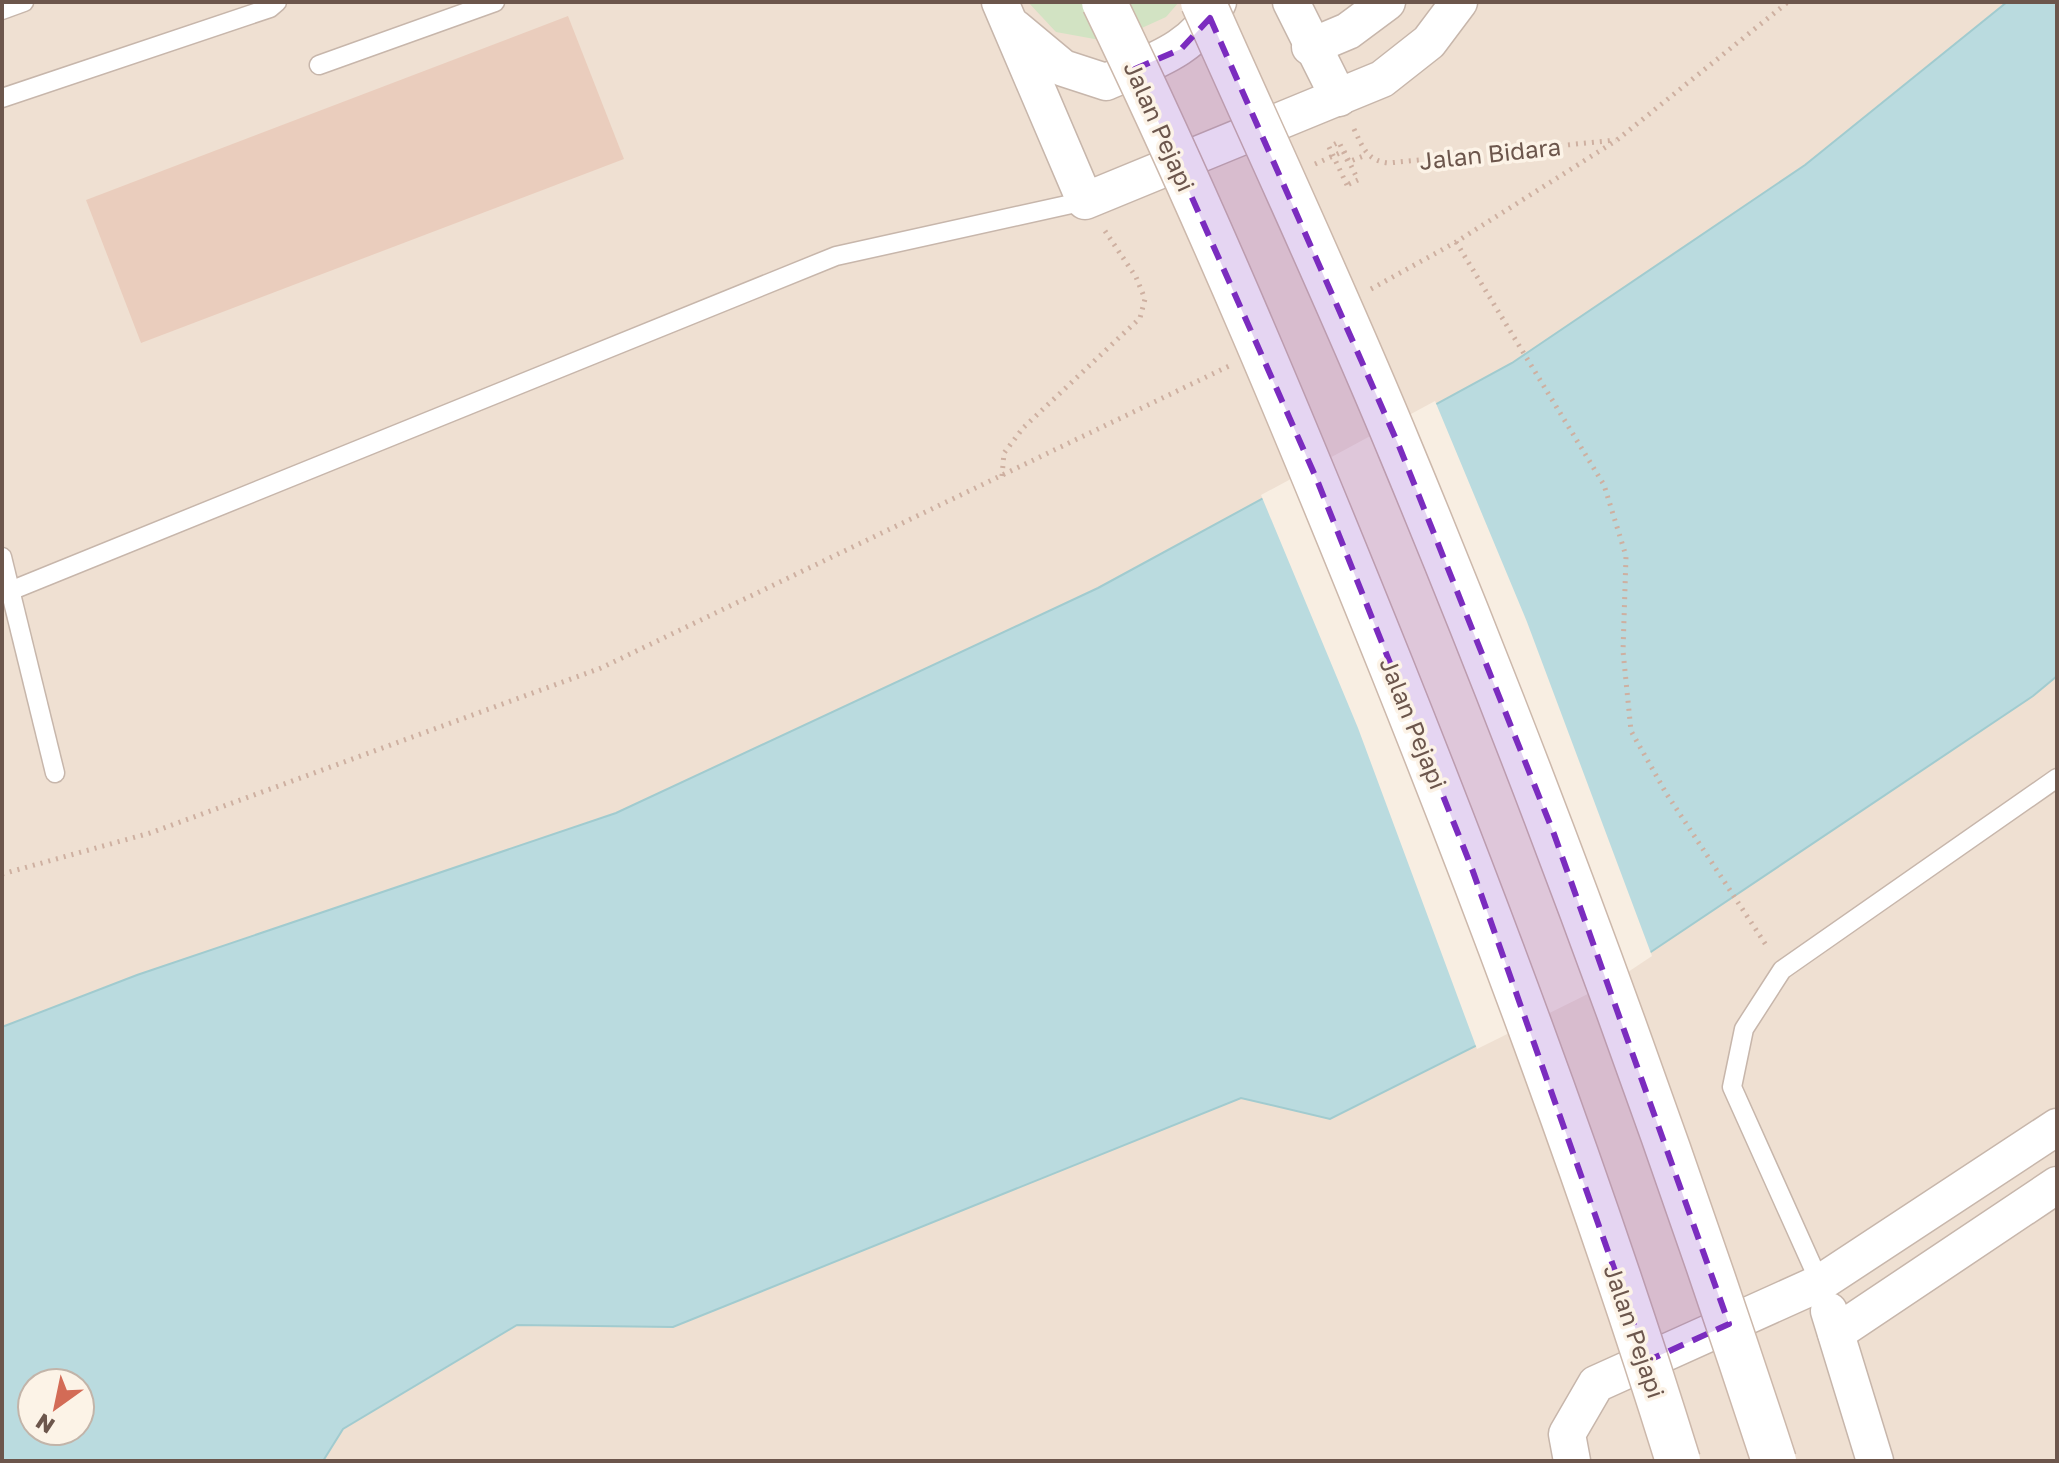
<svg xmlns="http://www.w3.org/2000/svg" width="2059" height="1463" viewBox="0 0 2059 1463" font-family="'Golos Text',sans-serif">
<rect width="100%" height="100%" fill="#f8eee2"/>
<!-- residential -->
<g fill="#efe0d2">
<polygon points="2,2 2007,2 1805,165 1512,363 1098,588 616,813 2,1027"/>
<polygon points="2057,676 2057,1461 323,1461 342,1429 517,1325 673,1327 1241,1098 1330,1119 1615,976 2033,696"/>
</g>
<!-- green -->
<polygon fill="#d2e3c3" points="1028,2 1179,2 1166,17 1111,42 1056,32"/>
<!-- water -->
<path fill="#badbdf" stroke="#a1cbcf" stroke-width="2" fill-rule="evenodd" d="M 2007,2 L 2057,2 L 2057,676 L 2033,696 L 1615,976 L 1330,1119 L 1241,1098 L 673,1327 L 517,1325 L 343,1429 L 323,1461 L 2,1461 L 2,1027 L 137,975 L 616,813 L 1098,588 L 1512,363 L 1805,165 ZM 32,1383 L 80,1383 L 80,1431 L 32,1431 Z"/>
<!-- pier -->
<polygon fill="#f8eee2" points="1435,401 1527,622 1652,956 1616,980 1477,1049 1358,728 1261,495"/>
<!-- building -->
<polygon fill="#eacdbd" points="568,16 624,159 141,343 86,200"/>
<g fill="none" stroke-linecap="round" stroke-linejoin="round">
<!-- service casing -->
<g stroke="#c7b6ab" stroke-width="21">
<g id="service">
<polyline points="2,10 24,2"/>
<polyline points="319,65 495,2"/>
<polyline points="2,98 270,8 277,2"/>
<polyline points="2,557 55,773"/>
<polyline points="10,591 836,256 1085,201"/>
<polyline points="1820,1283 1732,1087 1744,1029 1782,970 2057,778"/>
</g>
</g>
<!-- minor casing -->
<g stroke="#c7b6ab" stroke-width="39">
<g id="minor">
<polyline points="1000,2 1085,201 1382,79 1429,42 1459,2"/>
<polyline points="1291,2 1339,98"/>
<path d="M 1015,28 L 1063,68 L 1106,82 C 1149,63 1198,49 1218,2"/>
<polyline points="1310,47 1348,31 1387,2"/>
<polyline points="1829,1311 1875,1461"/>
<polyline points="1836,1333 2057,1185"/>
<polyline points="1572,1461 1567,1434 1596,1384 1820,1283 2057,1127"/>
</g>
</g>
<!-- path -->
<g stroke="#ceb0a1" stroke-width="5" stroke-dasharray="2 6" stroke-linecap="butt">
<path d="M 1354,129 C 1363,148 1367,161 1389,163 L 1616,140"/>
<polyline points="1347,185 1329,147 1339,142 1348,162 1366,155"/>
<polyline points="1456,242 1604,485 1626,556 1623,651 1631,731 1666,793 1768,948"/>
<polyline points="1371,289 1456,242 1617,140 1788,2"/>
<polyline points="1002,476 1004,453 1023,428 1140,318 1145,299 1136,277 1105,231"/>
<polyline points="2,874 150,833 601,668 1229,366"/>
</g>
<!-- service -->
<use href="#service" stroke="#fff" stroke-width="18"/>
<!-- minor -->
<use href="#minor" stroke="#fff" stroke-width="36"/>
<!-- secondary-bridge casing -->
<g stroke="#ccb8ab" stroke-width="47" stroke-linecap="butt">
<g id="secondary-bridge">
<path d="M 1104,2 C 1209,219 1302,444 1392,668 C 1496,928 1595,1193 1678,1461"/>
<path d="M 1203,2 C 1269,151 1338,298 1400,449 C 1538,781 1662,1119 1774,1461"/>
</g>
</g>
<!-- path-bridge -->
<polyline stroke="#ceb0a1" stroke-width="5" stroke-dasharray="2 6" stroke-linecap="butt" points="1315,164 1344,151 1358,180 1347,185"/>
<!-- secondary-bridge -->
<use href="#secondary-bridge" stroke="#fff" stroke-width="44"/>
</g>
<!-- marked area -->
<path fill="#7b2cbf" fill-opacity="0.2" stroke="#7b2cbf" stroke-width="6" stroke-dasharray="16 10" stroke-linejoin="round" d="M 1210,18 L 1399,446 L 1554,834 L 1729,1324 L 1647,1361 L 1471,866 L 1317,480 L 1135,69 L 1181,49 Z"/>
<g text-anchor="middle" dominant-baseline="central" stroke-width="7" stroke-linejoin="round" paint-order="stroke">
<!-- street labels -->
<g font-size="24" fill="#6c564c" stroke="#fcf3e7">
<text transform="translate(1160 126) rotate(66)">Jalan Pejapi</text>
<text transform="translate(1490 153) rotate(-6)">Jalan Bidara</text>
<text transform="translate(1414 723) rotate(68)">Jalan Pejapi</text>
<text transform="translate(1635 1331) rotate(71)">Jalan Pejapi</text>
</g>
</g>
<!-- border -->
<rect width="2059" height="1463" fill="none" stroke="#6c564c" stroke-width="8"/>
<!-- north arrow -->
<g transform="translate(56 1407) rotate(213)"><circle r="38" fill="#fcf3e7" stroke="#c2b4a9" stroke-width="2"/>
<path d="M0-6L14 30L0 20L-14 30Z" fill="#d36b56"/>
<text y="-12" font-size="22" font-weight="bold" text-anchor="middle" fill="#6c564c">N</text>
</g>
</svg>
